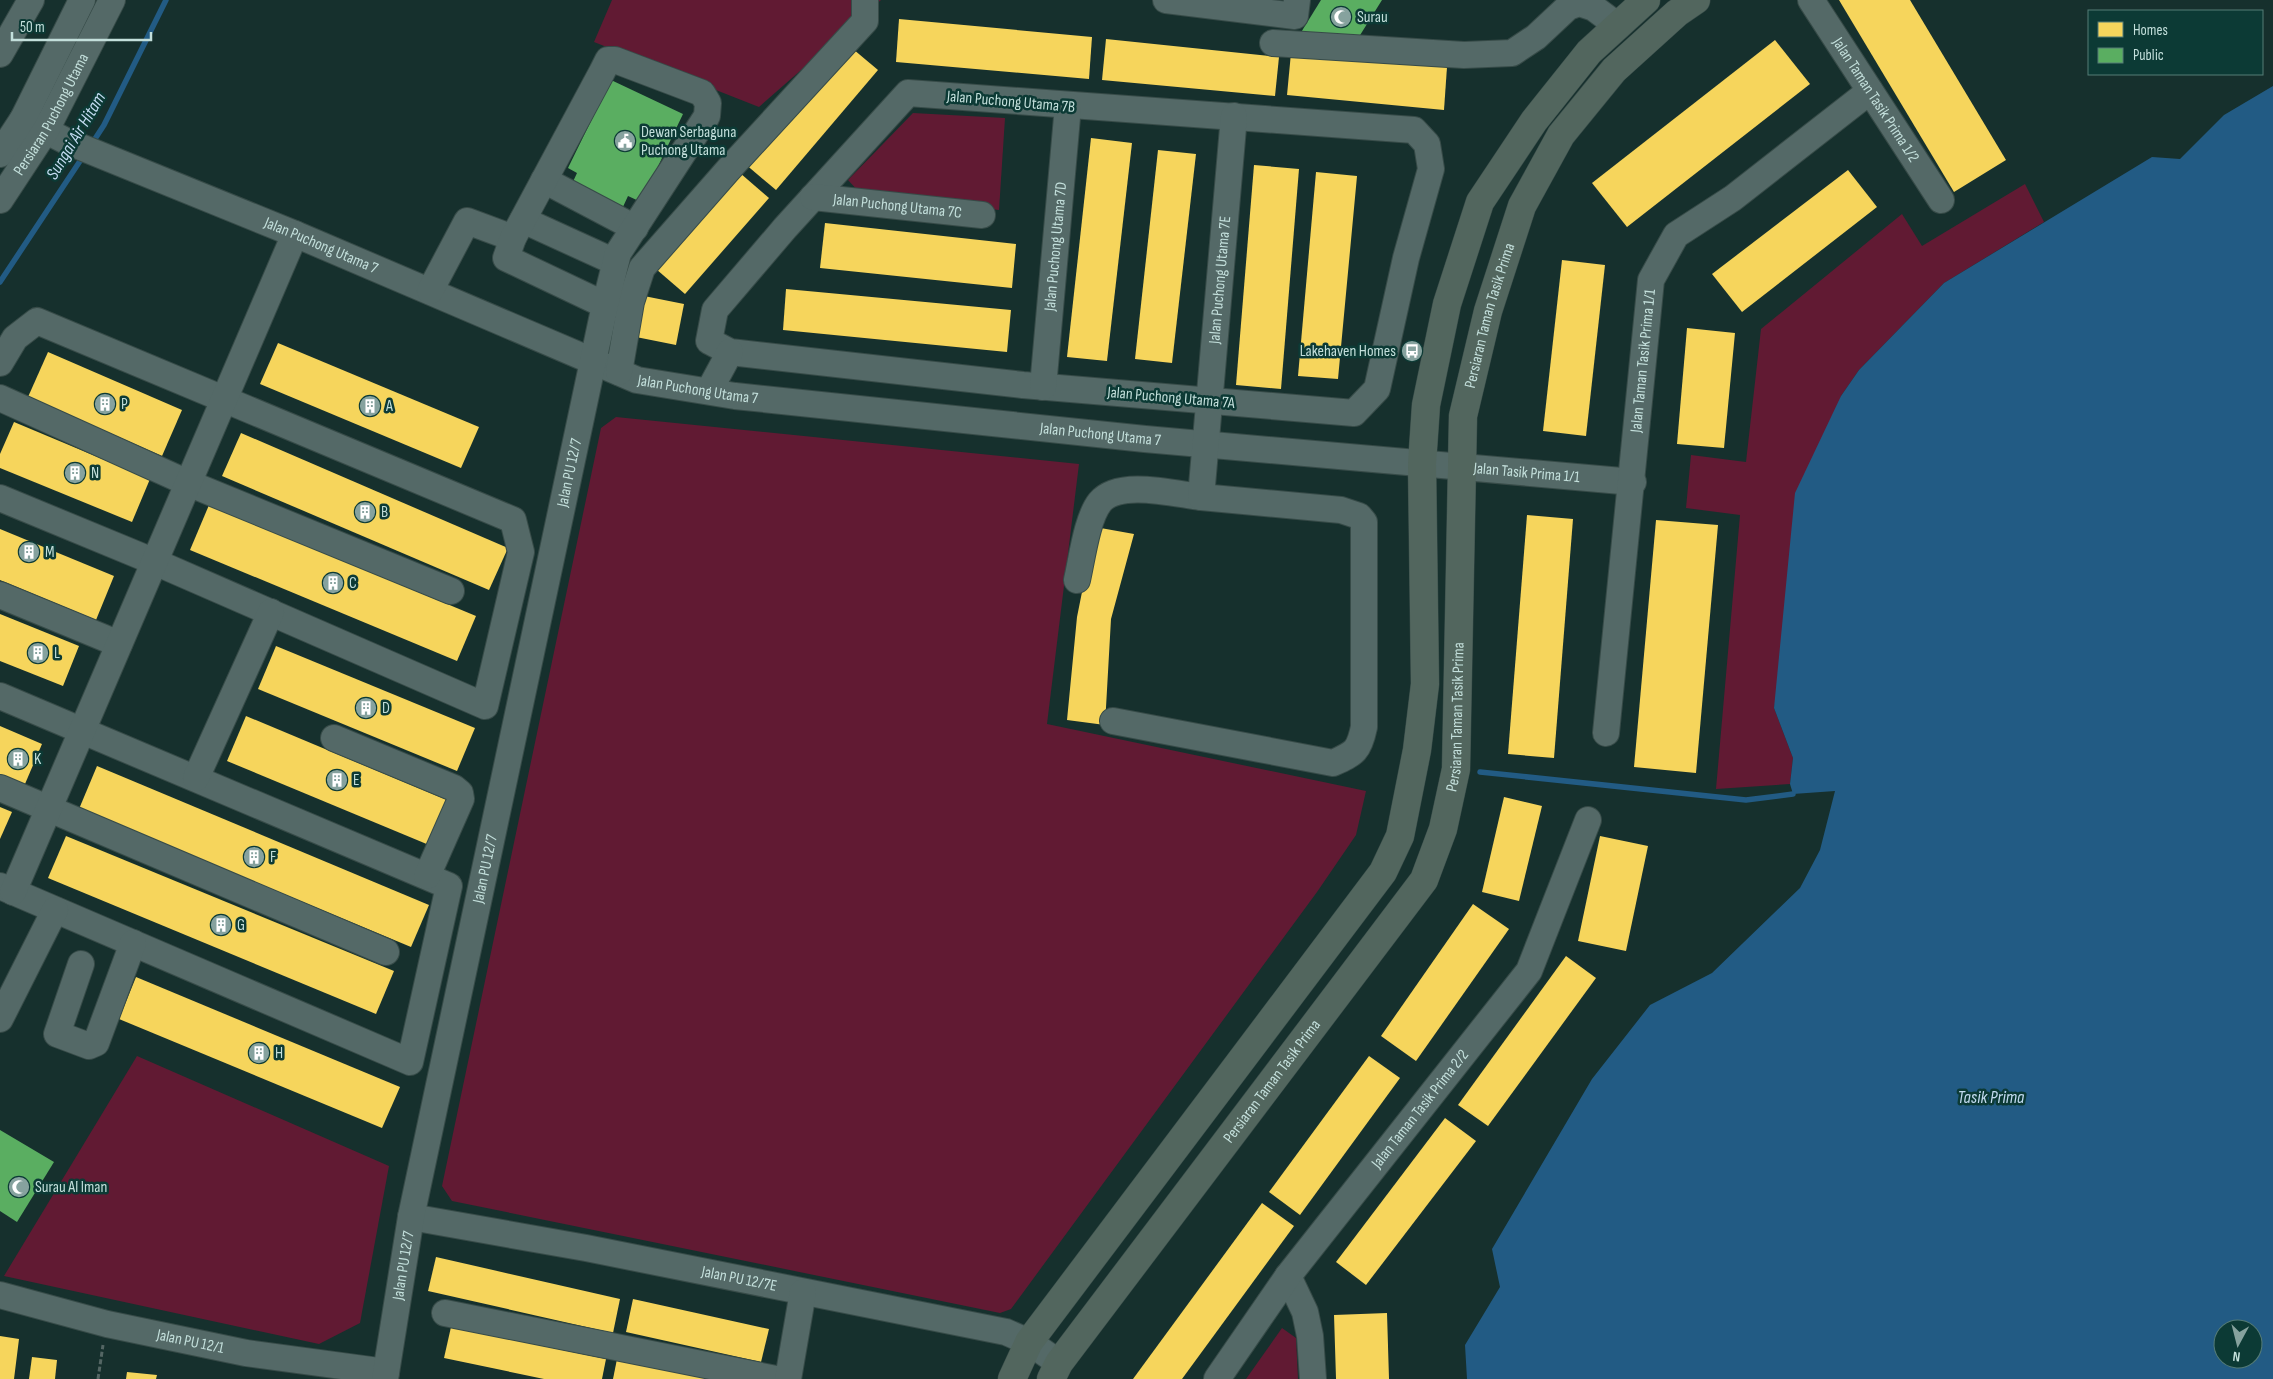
<svg xmlns="http://www.w3.org/2000/svg" width="2273" height="1379" viewBox="0 0 2273 1379" font-family="'Sofia Sans Condensed',sans-serif">
<rect width="100%" height="100%" fill="#16302d"/>
<!-- green -->
<g fill="#611a33">
<polygon points="612,0 881,0 759,107 594,42"/>
<polygon points="913,113 1005,118 999,210 860,193 848,180"/>
<polygon points="2025,184 2044,222 1944,283 1859,370 1841,396 1774,708 1793,758 1790,784 1716,789 1740,515 1686,508 1691,455 1746,462 1761,329 1902,214 1922,246"/>
<polygon points="616,417 1079,464 1047,724 1366,791 1356,835 1317,892 1011,1309 1000,1313 452,1201 442,1186 601,428"/>
<polygon points="137,1056 389,1166 360,1323 319,1344 4,1276"/>
<polygon points="1282,1328 1296,1338 1298,1379 1246,1379"/>
</g>
<!-- water -->
<path fill="#225b84" fill-rule="evenodd" d="M 2273,86 L 2273,1379 L 1467,1379 L 1465,1345 L 1500,1287 L 1492,1249 L 1592,1079 L 1650,1005 L 1712,973 L 1800,888 L 1820,850 L 1835,791 L 1793,794 L 1790,784 L 1793,758 L 1774,708 L 1795,493 L 1841,396 L 1859,370 L 1944,283 L 2152,157 L 2180,159 L 2224,115 ZM 2223,1329 L 2253,1329 L 2253,1359 L 2223,1359 Z"/>
<!-- homes -->
<g fill="#f6d55c">
<polygon points="1839,0 1910,0 2006,160 1954,192"/>
<polygon points="899,19 1092,37 1089,79 896,62"/>
<polygon points="1106,39 1279,57 1275,96 1102,80"/>
<polygon points="1775,40 1810,84 1627,227 1592,183"/>
<polygon points="847,44 878,70 776,190 744,163"/>
<polygon points="1291,53 1447,67 1444,110 1287,95"/>
<polygon points="1091,138 1132,143 1107,361 1067,357"/>
<polygon points="1158,150 1196,154 1172,363 1135,359"/>
<polygon points="1254,165 1299,169 1281,389 1236,385"/>
<polygon points="1848,170 1877,207 1742,312 1712,274"/>
<polygon points="1316,172 1357,176 1338,379 1298,376"/>
<polygon points="740,173 769,198 685,294 656,269"/>
<polygon points="825,223 1016,244 1012,288 820,268"/>
<polygon points="1562,260 1605,265 1586,436 1543,431"/>
<polygon points="786,289 1011,310 1007,352 783,330"/>
<polygon points="639,295 684,304 676,345 631,336"/>
<polygon points="1687,328 1735,333 1724,448 1677,444"/>
<polygon points="278,343 479,427 461,468 260,384"/>
<polygon points="48,352 182,410 162,456 28,397"/>
<polygon points="14,422 150,479 132,522 0,468 0,454"/>
<polygon points="241,433 508,548 489,590 222,476"/>
<polygon points="209,505 476,616 457,661 190,550"/>
<polygon points="1527,515 1573,519 1554,758 1508,754"/>
<polygon points="1656,520 1718,525 1696,773 1634,767"/>
<polygon points="1095,527 1134,534 1111,619 1105,725 1067,720 1077,617"/>
<polygon points="0,529 114,576 96,620 0,580"/>
<polygon points="0,614 79,646 63,686 0,661"/>
<polygon points="276,646 475,728 457,771 258,689"/>
<polygon points="246,716 447,800 429,845 227,761"/>
<polygon points="0,726 42,744 25,784 0,774"/>
<polygon points="97,766 429,905 411,947 79,809"/>
<polygon points="1504,797 1542,806 1519,901 1482,892"/>
<polygon points="0,807 12,812 0,839"/>
<polygon points="66,836 394,971 376,1014 48,878"/>
<polygon points="1600,836 1648,846 1626,951 1578,941"/>
<polygon points="1473,904 1509,929 1416,1061 1381,1036"/>
<polygon points="1566,956 1596,978 1488,1126 1458,1105"/>
<polygon points="136,977 400,1087 382,1128 119,1019"/>
<polygon points="1369,1056 1400,1078 1300,1215 1269,1192"/>
<polygon points="1445,1118 1476,1141 1366,1285 1336,1262"/>
<polygon points="1262,1203 1294,1226 1182,1379 1133,1379"/>
<polygon points="436,1257 620,1299 613,1333 428,1291"/>
<polygon points="633,1299 769,1329 761,1362 626,1332"/>
<polygon points="1387,1313 1389,1379 1336,1379 1334,1315"/>
<polygon points="451,1327 606,1359 602,1379 544,1379 444,1358"/>
<polygon points="0,1336 19,1339 14,1379 0,1379"/>
<polygon points="32,1357 57,1360 55,1379 29,1379"/>
<polygon points="617,1359 706,1378 706,1379 613,1379"/>
<polygon points="127,1372 157,1375 156,1379 126,1379"/>
</g>
<!-- public -->
<g fill="#5aae61">
<polygon points="1321,0 1382,0 1357,40 1300,34"/>
<polygon points="611,80 683,114 641,202 628,196 622,209 571,186 577,173 568,168"/>
<polygon points="0,1130 54,1162 17,1222 0,1211"/>
</g>
<g fill="none" stroke-linecap="round" stroke-linejoin="round">
<!-- stream -->
<g stroke="#225b84" stroke-width="5.5">
<polyline points="91,145 104,125 166,0"/>
<polyline points="0,282 84,155"/>
<polyline points="1480,772 1746,800 1793,794"/>
</g>
<!-- minor casing -->
<g stroke="#374b48" stroke-width="28">
<g id="minor">
<polyline points="1166,0 1295,16 1297,0"/>
<path id="s1" d="M 1811,0 L 1941,200"/>
<polyline points="1273,43 1464,55 1512,53 1536,37 1568,7 1579,3 1594,8 1618,26"/>
<polyline points="0,54 31,0"/>
<polygon points="908,93 1414,130 1427,144 1431,169 1406,258 1377,389 1354,413 1023,385 730,352 709,341 715,310 785,228"/>
<path id="s2" d="M 23,119 L 66,141 L 295,234 L 637,380 L 735,396 L 1145,439 L 1633,482"/>
<polyline points="0,154 23,119 82,0"/>
<polyline points="544,180 635,228"/>
<path id="s3" d="M 813,197 L 982,215"/>
<path id="s4" d="M 0,200 L 46,130 L 112,0"/>
<polyline points="523,220 615,262"/>
<polyline points="430,291 467,221 513,238"/>
<polyline points="0,363 15,338 37,321 513,520 521,552 485,706 155,562 0,498"/>
<polyline points="619,372 631,302 642,268 728,170 865,21 865,0"/>
<path id="s5" d="M 1043,387 L 1068,106"/>
<polyline points="709,391 730,352"/>
<polyline points="0,398 188,483 451,591"/>
<path d="M 1077,580 C 1082,558 1087,518 1100,502 C 1119,479 1175,494 1201,497"/>
<polyline points="0,595 119,644"/>
<polyline points="0,696 449,886 410,1062 0,886"/>
<path id="s6" d="M 1113,721 L 1333,763 C 1355,753 1359,751 1364,727 L 1364,522 L 1359,516 L 1341,510 L 1201,497 L 1234,116"/>
<path id="s7" d="M 1606,733 L 1651,280 L 1676,235 L 1733,198 L 1870,91"/>
<polyline points="334,738 454,788 460,793 461,799 427,876"/>
<polyline points="196,778 271,612"/>
<polyline points="0,788 386,952"/>
<polyline points="13,892 295,234"/>
<polyline points="81,964 57,1034 89,1046 96,1043 133,943"/>
<polyline points="0,1019 55,910"/>
<path id="s8" d="M 411,1217 L 586,1248 L 1006,1332 L 1029,1342 L 1059,1363"/>
<polyline points="1288,1276 1305,1312 1310,1336 1313,1379"/>
<path id="s9" d="M 0,1295 L 107,1324 L 246,1353 L 386,1372"/>
<polyline points="445,1313 776,1379"/>
<path id="s10" d="M 385,1379 L 411,1217 L 605,305 L 618,253 L 707,116 L 708,103 L 702,93 L 615,60 L 608,60 L 602,72 L 513,238 L 506,258 L 605,305"/>
<polyline points="788,1379 803,1292"/>
<path id="s11" d="M 1217,1379 L 1288,1276 L 1529,971 L 1588,820"/>
</g>
</g>
<!-- major casing -->
<g stroke="#374b48" stroke-width="29">
<g id="major">
<polyline points="1012,1379 1029,1342 1383,872 1400,836 1417,750 1425,684 1422,464 1426,405 1447,304 1480,202 1534,121 1589,52 1646,0"/>
<path id="s12" d="M 1051,1379 L 1059,1363 L 1424,880 L 1443,829 L 1456,769 L 1463,416 L 1488,311 L 1522,206 L 1561,135 L 1614,70 L 1677,13 L 1696,0"/>
</g>
</g>
<!-- path -->
<polyline stroke="#546664" stroke-width="3" stroke-dasharray="5 2.5" stroke-linecap="butt" points="98,1379 103,1345"/>
<!-- minor -->
<use href="#minor" stroke="#546967" stroke-width="26"/>
<!-- major -->
<use href="#major" stroke="#52665e" stroke-width="28"/>
</g>
<!-- icons -->
<defs>
<g id="mosque-disc" transform="scale(1.125)"><circle r="9.5" fill="#86a29e" stroke="#0c3a35"/><path d="M3.5-4.9A6 6 0 1 0 3.5 4.9A5 5 0 1 1 3.5-4.9Z" fill="#fff"/></g>
<g id="civic-disc" transform="scale(1.125)"><circle r="9.5" fill="#86a29e" stroke="#0c3a35"/><path d="M-.6-6.5H3V-4.5H.6V-3L4-1V1h2V6H-6V1h2V-1L-.6-3ZM-1.2 2.5V6h2.4V2.5Z" fill="#fff"/></g>
<g id="bus-disc" transform="scale(1.125)"><circle r="9.5" fill="#86a29e" stroke="#0c3a35"/><path d="M-5-6H5V4H4V6H2V4H-2V6H-4V4H-5ZM-3.5-4V0h7V-4ZM-3.5 1.2v1.5H-2V1.2ZM2 1.2v1.5H3.5V1.2Z" fill="#fff"/></g>
<g id="building-disc" transform="scale(1.125)"><circle r="9.5" fill="#86a29e" stroke="#0c3a35"/><path d="M-4-6H4V6H1V3H-1V6H-4ZM-2.5-4.3h1.7v1.8h-1.7ZM.8-4.3h1.7v1.8H.8ZM-2.5-1h1.7V.8h-1.7ZM.8-1h1.7V.8H.8Z" fill="#fff"/></g>
</defs>
<g fill-rule="evenodd">
<use href="#mosque-disc" x="1341" y="17"/>
<use href="#civic-disc" x="625" y="141"/>
<use href="#bus-disc" x="1412" y="351"/>
<use href="#building-disc" x="105" y="404"/>
<use href="#building-disc" x="370" y="406"/>
<use href="#building-disc" x="75" y="473"/>
<use href="#building-disc" x="365" y="512"/>
<use href="#building-disc" x="29" y="552"/>
<use href="#building-disc" x="333" y="583"/>
<use href="#building-disc" x="38" y="653"/>
<use href="#building-disc" x="366" y="708"/>
<use href="#building-disc" x="18" y="759"/>
<use href="#building-disc" x="337" y="780"/>
<use href="#building-disc" x="254" y="857"/>
<use href="#building-disc" x="221" y="925"/>
<use href="#building-disc" x="259" y="1053"/>
<use href="#mosque-disc" x="19" y="1187"/>
</g>
<g text-anchor="middle" dominant-baseline="central" stroke-width="5" stroke-linejoin="round" paint-order="stroke">
<!-- poi labels -->
<g font-size="16" fill="#c3dfdb" stroke="#0c3a35" text-anchor="start">
<text x="1357" y="17">Surau</text>
<text x="641" y="132">Dewan Serbaguna<tspan x="641" dy="18">Puchong Utama</tspan></text>
<text x="1396" y="351" text-anchor="end">Lakehaven Homes</text>
<text x="121" y="404">P</text>
<text x="386" y="406">A</text>
<text x="91" y="473">N</text>
<text x="381" y="512">B</text>
<text x="45" y="552">M</text>
<text x="349" y="583">C</text>
<text x="54" y="653">L</text>
<text x="382" y="708">D</text>
<text x="34" y="759">K</text>
<text x="353" y="780">E</text>
<text x="270" y="857">F</text>
<text x="237" y="925">G</text>
<text x="275" y="1053">H</text>
<text x="35" y="1187">Surau Al Iman</text>
</g>
<!-- street labels -->
<g font-size="16" fill="#c3dfdb" stroke="#0c3a35">
<text stroke="none"><textPath href="#s1" startOffset="119">Jalan Taman Tasik Prima 1/2</textPath></text>
<text transform="translate(1011 102) rotate(5)">Jalan Puchong Utama 7B</text>
<text stroke="none"><textPath href="#s4" startOffset="100">Persiaran Puchong Utama</textPath></text>
<text stroke="none"><textPath href="#s3" startOffset="85">Jalan Puchong Utama 7C</textPath></text>
<text stroke="none"><textPath href="#s2" startOffset="324">Jalan Puchong Utama 7</textPath></text>
<text stroke="none"><textPath href="#s5" startOffset="141">Jalan Puchong Utama 7D</textPath></text>
<text stroke="none"><textPath href="#s6" startOffset="865">Jalan Puchong Utama 7E</textPath></text>
<text stroke="none"><textPath href="#s12" startOffset="1196">Persiaran Taman Tasik Prima</textPath></text>
<text stroke="none"><textPath href="#s7" startOffset="374">Jalan Taman Tasik Prima 1/1</textPath></text>
<text stroke="none"><textPath href="#s2" startOffset="729">Jalan Puchong Utama 7</textPath></text>
<text transform="translate(1171 398) rotate(5)">Jalan Puchong Utama 7A</text>
<text stroke="none"><textPath href="#s2" startOffset="1134">Jalan Puchong Utama 7</textPath></text>
<text stroke="none"><textPath href="#s10" startOffset="925">Jalan PU 12/7</textPath></text>
<text stroke="none"><textPath href="#s2" startOffset="1562">Jalan Tasik Prima 1/1</textPath></text>
<text stroke="none"><textPath href="#s12" startOffset="791">Persiaran Taman Tasik Prima</textPath></text>
<text stroke="none"><textPath href="#s10" startOffset="520">Jalan PU 12/7</textPath></text>
<text stroke="none"><textPath href="#s12" startOffset="371">Persiaran Taman Tasik Prima</textPath></text>
<text stroke="none"><textPath href="#s11" startOffset="338">Jalan Taman Tasik Prima 2/2</textPath></text>
<text stroke="none"><textPath href="#s10" startOffset="115">Jalan PU 12/7</textPath></text>
<text stroke="none"><textPath href="#s8" startOffset="334">Jalan PU 12/7E</textPath></text>
<text stroke="none"><textPath href="#s9" startOffset="196">Jalan PU 12/1</textPath></text>
</g>
<!-- water labels -->
<g font-size="18" font-style="italic" fill="#c3dbf0" stroke="#0c3a35">
<text transform="translate(76 136) rotate(-59)">Sungai Air Hitam</text>
<text x="1991" y="1097">Tasik Prima</text>
</g>
</g>
<!-- legend -->
<rect x="2088" y="10" width="175" height="65" fill="#0c3a35" stroke="#557c77"/>
<rect x="2098" y="22" width="25" height="15" fill="#f6d55c" stroke="#557c77"/>
<text x="2133" y="35" font-size="15" fill="#c3dfdb">Homes</text>
<rect x="2098" y="48" width="25" height="15" fill="#5aae61" stroke="#557c77"/>
<text x="2133" y="60" font-size="15" fill="#c3dfdb">Public</text>
<!-- north arrow -->
<g transform="translate(2238 1344) rotate(187)"><circle r="24" fill="#0c3a35" stroke="#557c77"/>
<path d="M0-4L9 19L0 12L-9 19Z" fill="#86a29e"/>
<text y="-8" font-size="14" font-weight="bold" text-anchor="middle" fill="#c3dfdb">N</text>
</g>
<!-- scale -->
<path d="M12 32v8h139v-8" fill="none" stroke="#c3dfdb" stroke-width="2.5"/>
<text x="20" y="32" font-size="15" fill="#c3dfdb" stroke="#0c3a35" stroke-width="4" paint-order="stroke">50 m</text>
</svg>
